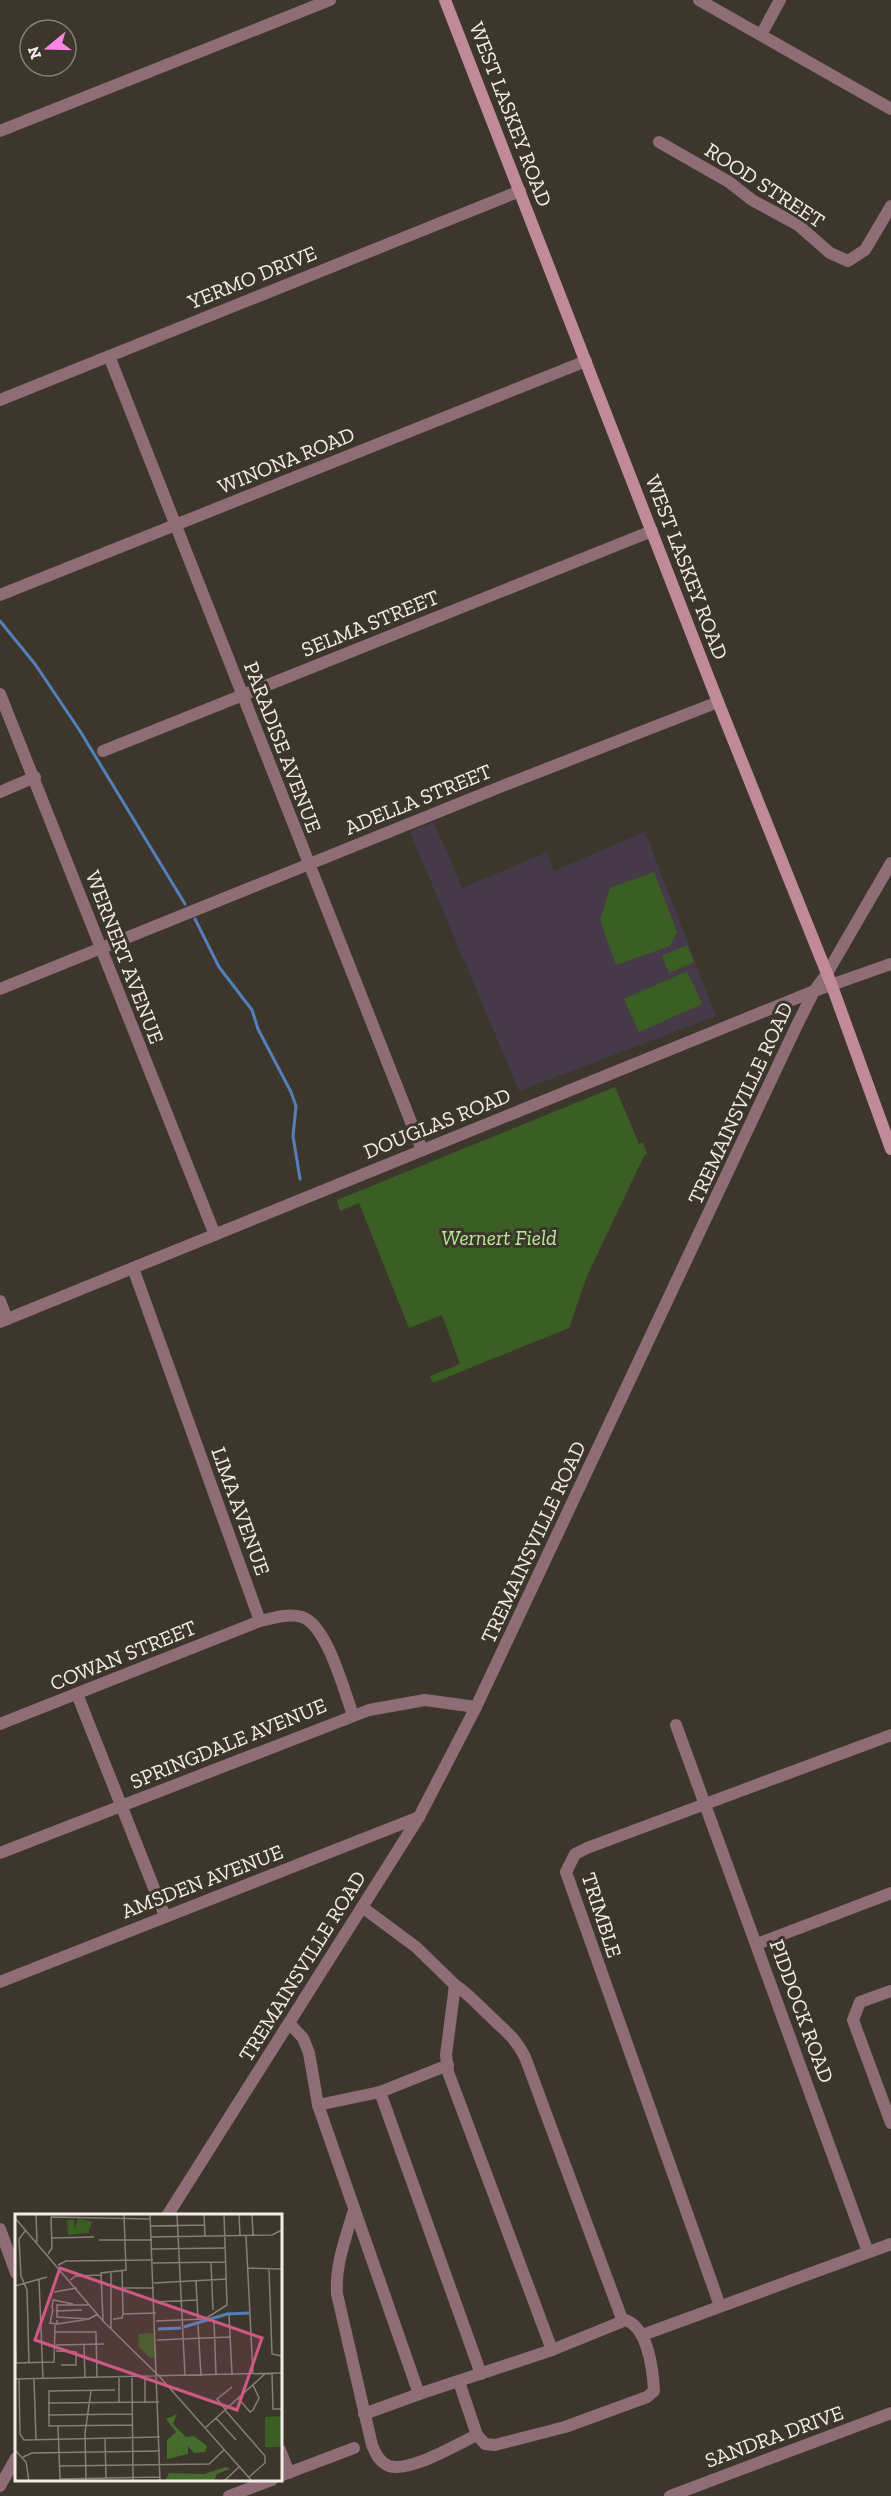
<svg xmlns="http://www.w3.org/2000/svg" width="891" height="2496" viewBox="0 0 891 2496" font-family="'Zilla Slab',serif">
<rect width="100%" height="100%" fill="#3d362c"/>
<!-- education -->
<polygon fill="#463a49" points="434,822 462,888 546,853 554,871 645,832 716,1016 519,1091 410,832"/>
<!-- green -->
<g fill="#3a5e23">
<polygon points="654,872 677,932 670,946 616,965 600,920 610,888"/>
<polygon points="687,945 694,962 669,973 662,956"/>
<polygon points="687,971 702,1004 639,1032 624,999"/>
<polygon points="615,1087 639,1144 643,1142 647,1154 644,1156 587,1276 569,1328 433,1383 430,1376 460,1364 442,1315 409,1328 359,1203 340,1211 337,1200"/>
</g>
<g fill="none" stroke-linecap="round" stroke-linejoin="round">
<!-- stream -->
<g stroke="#5380b9" stroke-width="3">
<polyline points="0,621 35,664 80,731 185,904"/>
<polyline points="195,919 219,967 252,1010 258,1029 291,1092 296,1106 293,1136 300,1179"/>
</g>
<!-- minor -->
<g stroke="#8f6d76" stroke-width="12">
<polyline points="699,0 891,109"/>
<polyline points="761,35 780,0"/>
<polyline points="0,131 330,0"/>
<polyline points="659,142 729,182 752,200 798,225 830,253 848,261 865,250 891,206"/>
<polyline points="109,356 422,1150"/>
<polyline points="0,400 520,191"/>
<polyline points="0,595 586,361"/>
<polyline points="0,694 215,1235"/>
<polyline points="103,751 652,531"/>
<polyline points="0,792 35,777"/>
<polyline points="0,989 505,785 718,702"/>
<path d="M 133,1268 L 260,1621 C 273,1618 288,1613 302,1617 C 327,1625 344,1691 353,1715"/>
<polyline points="0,1301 7,1319"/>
<polyline points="77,1694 165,1916"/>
<polyline points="0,1724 260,1621"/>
<polyline points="676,1725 868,2252"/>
<polyline points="0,1853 369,1710 425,1700 476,1707"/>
<polyline points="757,1944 891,1893"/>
<polyline points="0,1982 419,1817"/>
<path d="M 455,1985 C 469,1994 479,2006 491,2017 C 506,2032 515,2037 525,2057 L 622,2319 L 621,2322 L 552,2350"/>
<polyline points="891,1991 860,2002 853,2020 891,2123"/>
<polyline points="289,2023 303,2038 309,2053 318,2105 419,2394 552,2350 448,2072 446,2055 455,1985 416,1947 362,1907"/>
<polyline points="380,2092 481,2374"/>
<polyline points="318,2105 380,2092 448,2065"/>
<path d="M 354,2210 C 346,2237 335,2265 337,2294 L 372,2445 C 376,2454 379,2462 389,2466 C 410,2473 457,2444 477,2435"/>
<polyline points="0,2229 16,2273"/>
<polyline points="720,2306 566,1872 575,1854 587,1848 891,1735"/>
<polyline points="648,2333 891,2244"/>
<path d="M 459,2382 L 477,2435 L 485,2444 L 495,2445 L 565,2427 L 647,2397 L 654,2391 C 653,2372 649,2340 635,2326 C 632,2323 626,2320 622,2319"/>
<polyline points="364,2414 419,2394"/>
<polyline points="280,2450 289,2473"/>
<polyline points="280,2476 354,2448"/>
<polyline points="229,2496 272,2480"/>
<polyline points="670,2496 891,2413"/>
</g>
<!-- tertiary -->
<g stroke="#8f6d76" stroke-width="12">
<polyline points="0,1322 814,991 891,964"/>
<polyline points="167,2216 419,1817 476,1707 796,1027 814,991 826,975 891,863"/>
<polyline points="0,2486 16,2458"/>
</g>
<!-- secondary -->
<polyline stroke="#c08a98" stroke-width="12" points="445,0 718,702 832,986 891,1149"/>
</g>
<g text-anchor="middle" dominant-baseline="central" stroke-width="6" stroke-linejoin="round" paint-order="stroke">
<!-- street labels -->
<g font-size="21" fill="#f2ede7" stroke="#3d362c">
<text transform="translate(511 114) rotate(69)">WEST LASKEY ROAD</text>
<text transform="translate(765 185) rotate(33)">ROOD STREET</text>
<text transform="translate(252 277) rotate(-22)">YERMO DRIVE</text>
<text transform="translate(286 460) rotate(-22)">WINONA ROAD</text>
<text transform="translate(687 567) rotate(69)">WEST LASKEY ROAD</text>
<text transform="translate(370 623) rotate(-22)">SELMA STREET</text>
<text transform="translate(283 747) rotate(69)">PARADISE AVENUE</text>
<text transform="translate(418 799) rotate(-22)">ADELLA STREET</text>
<text transform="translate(125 957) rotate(69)">WERNERT AVENUE</text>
<text transform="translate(740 1103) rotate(-65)">TREMAINSVILLE ROAD</text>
<text transform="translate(437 1123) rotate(-22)">DOUGLAS ROAD</text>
<text transform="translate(241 1511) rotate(70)">LIMA AVENUE</text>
<text transform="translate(533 1542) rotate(-65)">TREMAINSVILLE ROAD</text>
<text transform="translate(123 1655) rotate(-22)">COWAN STREET</text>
<text transform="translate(228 1743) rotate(-22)">SPRINGDALE AVENUE</text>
<text transform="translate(202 1881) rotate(-21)">AMSDEN AVENUE</text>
<text transform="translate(602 1915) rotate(72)">TRIMBLE</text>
<text transform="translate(302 1966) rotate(-58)">TREMAINSVILLE ROAD</text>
<text transform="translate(802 2011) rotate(70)">PIDDOCK ROAD</text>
<text transform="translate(774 2436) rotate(-20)">SANDRA DRIVE</text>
</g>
<!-- park labels -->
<g font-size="21" font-style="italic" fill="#b4ed94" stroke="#3d362c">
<text x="499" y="1237">Wernert Field</text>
</g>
</g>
<!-- overview -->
<g transform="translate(15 2214)">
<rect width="267" height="267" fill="#3d362c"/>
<path d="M 63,4 L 77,8 L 73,19 L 53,21 L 52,6 L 59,6 L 60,16 ZM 139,119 L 142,143 L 135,144 L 124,133 L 123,120 ZM 267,202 L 267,233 L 250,233 L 250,203 Z" fill="#3a5e23"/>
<path d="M 162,200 L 158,210 L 171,223 L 179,222 L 192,232 L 190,238 L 179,239 L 173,232 L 173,240 L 152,245 L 152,226 L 161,218 L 151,205 ZM 211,253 L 215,255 L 202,260 L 199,267 L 150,267 L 154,259 L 189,260 Z" fill="#456b2d"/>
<path fill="none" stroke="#5380b9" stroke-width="3" d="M 169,113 L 212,100 L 234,99M 143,115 L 166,114"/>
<path fill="none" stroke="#857f77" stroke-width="1.5" d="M 21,0 L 22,28M 135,0 L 145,267M 162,0 L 170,162M 189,0 L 190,22M 224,0 L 225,21M 237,0 L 238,21M 36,3 L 135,5M 0,4 L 88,107 L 144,162 L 237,267M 136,12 L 190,11M 11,16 L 4,25 L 6,62 L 12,76 L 14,149M 231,22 L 238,160M 136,23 L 257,21 L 267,16M 37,24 L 79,23M 84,26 L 137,26M 137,35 L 211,34M 33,40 L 37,34 L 36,3M 138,49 L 211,48M 196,49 L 198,96M 43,51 L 51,47 L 138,46M 233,54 L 267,55M 254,55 L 257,140 L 267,142M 107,57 L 108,100M 24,65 L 28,165M 55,66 L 61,62 L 86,61M 181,67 L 183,105M 139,69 L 212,65M 0,72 L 32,63M 107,74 L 139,74M 39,78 L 62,74M 140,88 L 182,86M 75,91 L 42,91 L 42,103 L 74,105 L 83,100M 37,95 L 38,86 L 58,90M 38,95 L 35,109 L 42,110M 41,97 L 67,96M 214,101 L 217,160M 98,105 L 107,104 L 108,100 L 141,99M 42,106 L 42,110 L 74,105M 88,107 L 86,59 L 111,56 L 109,0M 141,107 L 190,105 L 212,91 L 209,0M 199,107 L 201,161M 183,111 L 186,162M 96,115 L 96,57M 40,118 L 81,118 L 82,164M 0,124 L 1,149M 142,126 L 215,123M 41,131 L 89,130M 69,131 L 70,164M 41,137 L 61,138 L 61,151 L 46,151M 0,149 L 39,148 L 40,111M 257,159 L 258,195 L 267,195M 104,164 L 104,188M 117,164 L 118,267M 130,164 L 130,188M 0,165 L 267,159M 4,165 L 5,220 L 9,226 L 145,223M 19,165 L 21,226M 100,176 L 34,177 L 34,212 L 118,211M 223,184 L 235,198 L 238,196 L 244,184 L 238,171M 33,189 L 144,188M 210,195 L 202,185 L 217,173M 210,196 L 250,242 L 250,249 L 234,263M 33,201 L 117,200M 201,204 L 221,226M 43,212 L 45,265 L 145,263M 190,214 L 251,159M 90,225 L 91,264M 0,236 L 11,248 L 14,267M 8,243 L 17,239 L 145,237M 44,252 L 194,250 L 209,236M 71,267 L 70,219 L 76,177M 209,267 L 224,253"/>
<path fill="#d05885" fill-opacity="0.15" stroke="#d05885" stroke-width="3" d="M 45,54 L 247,124 L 222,196 L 20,126 Z"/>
<rect width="267" height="267" fill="none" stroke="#f2ede7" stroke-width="3"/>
</g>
<!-- north arrow -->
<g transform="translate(48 48) rotate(251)"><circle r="28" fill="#3d362c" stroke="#857f77" stroke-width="1.5"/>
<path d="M0-4.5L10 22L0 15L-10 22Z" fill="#f987e8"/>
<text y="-9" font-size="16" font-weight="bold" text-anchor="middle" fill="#f2ede7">N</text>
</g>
</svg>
